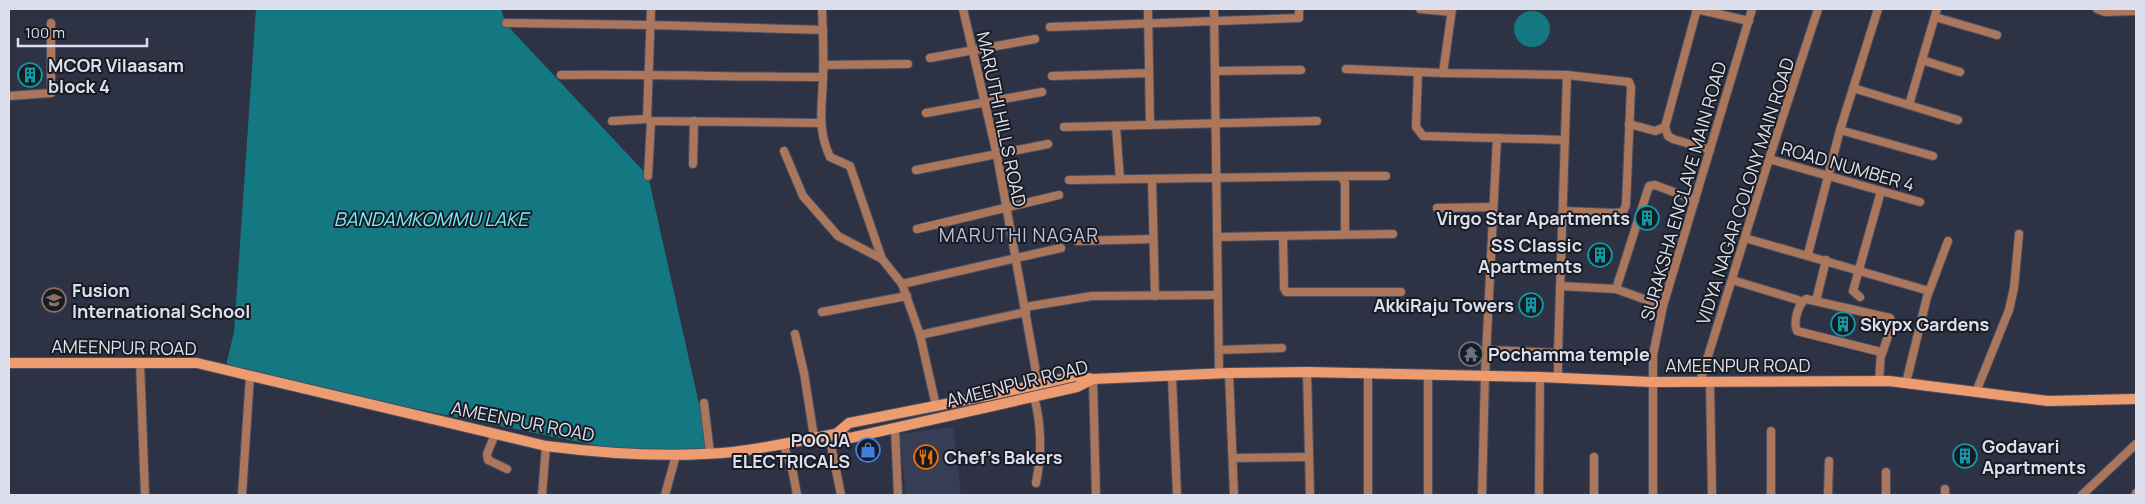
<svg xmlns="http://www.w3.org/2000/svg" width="2145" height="504" viewBox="0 0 2145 504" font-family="Manrope,sans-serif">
<rect width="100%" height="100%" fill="#2e3245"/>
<!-- built -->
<polygon fill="#373d55" points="953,427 961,495 906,495 899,434"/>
<!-- water -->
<g fill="#137881">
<polygon points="256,9 501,9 506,24 648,176 710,453 638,454 225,370 234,332"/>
<circle cx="1532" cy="29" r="18"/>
</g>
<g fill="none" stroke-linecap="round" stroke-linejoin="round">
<!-- street casing -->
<g stroke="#4a4e60" stroke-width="10">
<g id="street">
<polyline points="651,9 647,119 651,121 820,123"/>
<path d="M 822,9 C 823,32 824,55 823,78 C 822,108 817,129 830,157 L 850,166 L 882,259 L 902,284 L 920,335 L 936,406"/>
<polyline points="963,9 997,155 1038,383"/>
<polyline points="1148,9 1150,125"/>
<polyline points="1214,9 1219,373"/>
<polyline points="1420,9 1451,12"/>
<polyline points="1696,9 1749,21"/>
<polyline points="1697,9 1665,127 1668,136 1673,139 1710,150"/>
<polyline points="2097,9 2105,12 2136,11"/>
<polyline points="1935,17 1997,35"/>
<polyline points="506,23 651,25 823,30"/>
<polyline points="1050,27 1299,18 1299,9"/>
<polyline points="930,58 1035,39"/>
<polyline points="1922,60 1960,72"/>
<polyline points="823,65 908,64"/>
<polyline points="1346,69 1443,73 1567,75 1629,82 1631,87 1626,205 1623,212 1614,213 1563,211"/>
<polyline points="1215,71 1301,70"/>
<polyline points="1418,72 1416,127 1423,136 1565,140"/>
<polyline points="1443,73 1452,9"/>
<path d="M 561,75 C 648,74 736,77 823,77"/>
<polyline points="1052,76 1149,73"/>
<polyline points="1853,88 1958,120"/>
<polyline points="9,96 51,93 51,23"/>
<polyline points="1909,105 1937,9"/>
<polyline points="926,113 1042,92"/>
<polyline points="612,121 647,119"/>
<polyline points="1629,124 1655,131 1665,127"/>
<polyline points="1064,127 1317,121"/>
<polyline points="1116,127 1120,179"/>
<polyline points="1840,130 1933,156"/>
<polyline points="784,151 803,196 838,236 882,259"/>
<polyline points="1769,159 1920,202"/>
<polyline points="693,164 694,121"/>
<polyline points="916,170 1048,144"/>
<polyline points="648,176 651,121"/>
<polyline points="1341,176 1386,176"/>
<polyline points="1152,179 1155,296"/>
<polyline points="1069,180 1341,176 1345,183 1345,234"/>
<polyline points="1437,208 1493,207"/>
<polyline points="917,229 1059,195"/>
<polyline points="1283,236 1284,288 1286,292 1401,292"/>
<polyline points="1217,237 1393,234"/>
<polyline points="1745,238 1929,291"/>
<polyline points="1077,241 1153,239"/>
<polyline points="1808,254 1840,130 1878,9"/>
<polyline points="1732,280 1798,300"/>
<polyline points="902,284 1061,248"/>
<polyline points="1560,286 1616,289"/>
<polyline points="1860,297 1853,291 1881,191"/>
<polyline points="1816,301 1826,260"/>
<polyline points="1663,306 1616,289 1649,186 1655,185 1695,200"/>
<polyline points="1025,307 1092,296 1218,295"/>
<polyline points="822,312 907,296"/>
<polyline points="795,334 804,373 814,437"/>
<polyline points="920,335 1026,312"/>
<polyline points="1219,350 1282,348"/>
<polyline points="1488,350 1558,353 1567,75"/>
<polyline points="140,362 145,495"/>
<polyline points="1307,372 1310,495"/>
<polyline points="1229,373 1234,495"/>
<polyline points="1368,373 1368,495"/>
<polyline points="1172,377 1177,495"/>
<polyline points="1558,378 1558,353"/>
<polyline points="1093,379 1096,495"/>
<path d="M 1879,381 L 1881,352 L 1797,331 C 1793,322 1798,304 1806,299 L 1890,318 L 1892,324 L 1882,354"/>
<polyline points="1700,382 1769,159 1818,9"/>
<polyline points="1710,383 1712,495"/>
<polyline points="1906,383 1927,297 1948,241"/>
<polyline points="1976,392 2009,310 2014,288 2019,234"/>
<path d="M 1034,397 C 1042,426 1042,453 1036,483"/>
<polyline points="704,403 710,453"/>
<polyline points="895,429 898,495"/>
<polyline points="495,434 487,454 488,460 507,469"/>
<polyline points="829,435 841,495"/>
<polyline points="783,443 793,473 797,495"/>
<polyline points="1594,457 1594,495"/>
<polyline points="1233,458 1309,457"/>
<polyline points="1886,472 1886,495"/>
<polyline points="1945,489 1945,495"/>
<polyline points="242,495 250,376"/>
<polyline points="542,495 546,446"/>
<polyline points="665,495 676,455"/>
<polyline points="1428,495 1428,375"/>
<polyline points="1482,495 1485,375 1497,138"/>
<polyline points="1539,495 1540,377"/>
<polyline points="1653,495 1653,355 1663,306 1752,9"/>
<polyline points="1771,495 1771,431"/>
<polyline points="1828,495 1829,461"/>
<polyline points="2082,495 2136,444"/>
<polyline points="2136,495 2136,493"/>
</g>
</g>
<!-- secondary casing -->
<g stroke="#4a4e60" stroke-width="12">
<g id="secondary">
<path d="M 9,363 L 197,363 L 546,446 C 608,454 671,458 733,452 C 768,448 802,440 836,434 L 850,438 L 1077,387 L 1093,379 L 1229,373 L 1307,372 L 1540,377 L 1651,382 L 1889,381 L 2048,401 L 2136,399"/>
<polyline points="836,434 849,423 986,396 1075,376 1093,379"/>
</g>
</g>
<!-- street -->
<use href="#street" stroke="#aa775c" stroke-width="8"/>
<!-- secondary -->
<use href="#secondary" stroke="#ed9c70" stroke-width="10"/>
</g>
<!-- icons -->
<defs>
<g id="building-ring" transform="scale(1.25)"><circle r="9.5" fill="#191b23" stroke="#0f9aa8" stroke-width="1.5"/><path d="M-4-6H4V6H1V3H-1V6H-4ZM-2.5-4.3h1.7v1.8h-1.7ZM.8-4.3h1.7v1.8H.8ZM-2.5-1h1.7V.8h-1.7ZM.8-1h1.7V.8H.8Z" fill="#0f9aa8"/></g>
<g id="school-ring" transform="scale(1.25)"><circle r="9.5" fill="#191b23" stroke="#8d6e63" stroke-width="1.5"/><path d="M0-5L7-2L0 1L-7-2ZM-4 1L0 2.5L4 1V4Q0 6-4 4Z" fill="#8d6e63"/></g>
<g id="temple-ring" transform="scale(1.25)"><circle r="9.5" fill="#191b23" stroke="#6b7280" stroke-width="1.5"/><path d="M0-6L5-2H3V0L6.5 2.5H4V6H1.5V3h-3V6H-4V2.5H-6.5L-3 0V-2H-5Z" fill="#6b7280"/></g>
<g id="shop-ring" transform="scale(1.25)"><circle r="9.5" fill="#191b23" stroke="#3f7fe0" stroke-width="1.5"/><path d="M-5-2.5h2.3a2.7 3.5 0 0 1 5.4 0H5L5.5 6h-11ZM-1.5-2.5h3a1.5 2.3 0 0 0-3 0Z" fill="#3f7fe0"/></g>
<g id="restaurant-ring" transform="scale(1.25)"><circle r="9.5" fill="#191b23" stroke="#e8710a" stroke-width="1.5"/><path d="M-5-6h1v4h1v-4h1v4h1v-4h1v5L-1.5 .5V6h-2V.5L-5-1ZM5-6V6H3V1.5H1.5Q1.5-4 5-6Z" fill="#e8710a"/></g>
</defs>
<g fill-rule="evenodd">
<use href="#building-ring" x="30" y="75"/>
<use href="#building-ring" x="1647" y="218"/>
<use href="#building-ring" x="1600" y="255"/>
<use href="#school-ring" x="54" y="300"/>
<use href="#building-ring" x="1531" y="305"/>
<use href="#building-ring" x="1843" y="324"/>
<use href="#temple-ring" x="1471" y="354"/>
<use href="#shop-ring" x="868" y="450"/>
<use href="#building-ring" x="1965" y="456"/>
<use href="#restaurant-ring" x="926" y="457"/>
</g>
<g text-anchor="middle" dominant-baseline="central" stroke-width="4" stroke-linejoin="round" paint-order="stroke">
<!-- poi labels -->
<g font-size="18" font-weight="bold" fill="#dde0ec" stroke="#191b23" text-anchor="start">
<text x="48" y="65">MCOR Vilaasam<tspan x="48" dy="21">block 4</tspan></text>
<text x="1630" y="218" text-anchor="end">Virgo Star Apartments</text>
<text x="1582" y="245" text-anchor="end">SS Classic<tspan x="1582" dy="21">Apartments</tspan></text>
<text x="72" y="290">Fusion<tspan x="72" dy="21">International School</tspan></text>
<text x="1514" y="305" text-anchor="end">AkkiRaju Towers</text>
<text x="1860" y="324">Skypx Gardens</text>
<text x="1488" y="354">Pochamma temple</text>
<text x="850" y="440" text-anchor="end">POOJA<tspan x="850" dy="21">ELECTRICALS</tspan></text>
<text x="1982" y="446">Godavari<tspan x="1982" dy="21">Apartments</tspan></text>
<text x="944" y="457">Chef's Bakers</text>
</g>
<!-- street labels -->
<g font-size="18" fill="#dde0ec" stroke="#191b23">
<text transform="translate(1002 119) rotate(78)">MARUTHI HILLS ROAD</text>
<text transform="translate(1848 166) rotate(16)">ROAD NUMBER 4</text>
<text transform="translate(1683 191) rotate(-74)">SURAKSHA ENCLAVE MAIN ROAD</text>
<text transform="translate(1745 191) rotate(-72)">VIDYA NAGAR COLONY MAIN ROAD</text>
<text transform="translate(124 347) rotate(1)">AMEENPUR ROAD</text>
<text x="1738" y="365">AMEENPUR ROAD</text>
<text transform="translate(1017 383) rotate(-14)">AMEENPUR ROAD</text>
<text transform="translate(523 421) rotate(11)">AMEENPUR ROAD</text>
</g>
<!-- water labels -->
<g font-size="19" font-style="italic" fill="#75edfa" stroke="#191b23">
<text x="431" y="219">BANDAMKOMMU LAKE</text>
</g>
<!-- neighbourhood labels -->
<g font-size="19" letter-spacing="1" fill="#bbc1d8" stroke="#191b23">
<text x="1019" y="235">MARUTHI NAGAR</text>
</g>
</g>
<!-- border -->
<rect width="2145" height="504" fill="none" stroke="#dde0ec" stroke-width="20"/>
<!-- scale -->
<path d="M18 38v8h129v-8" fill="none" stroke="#dde0ec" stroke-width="2.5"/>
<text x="25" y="38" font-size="15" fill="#dde0ec" stroke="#191b23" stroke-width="4" paint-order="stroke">100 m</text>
</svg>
